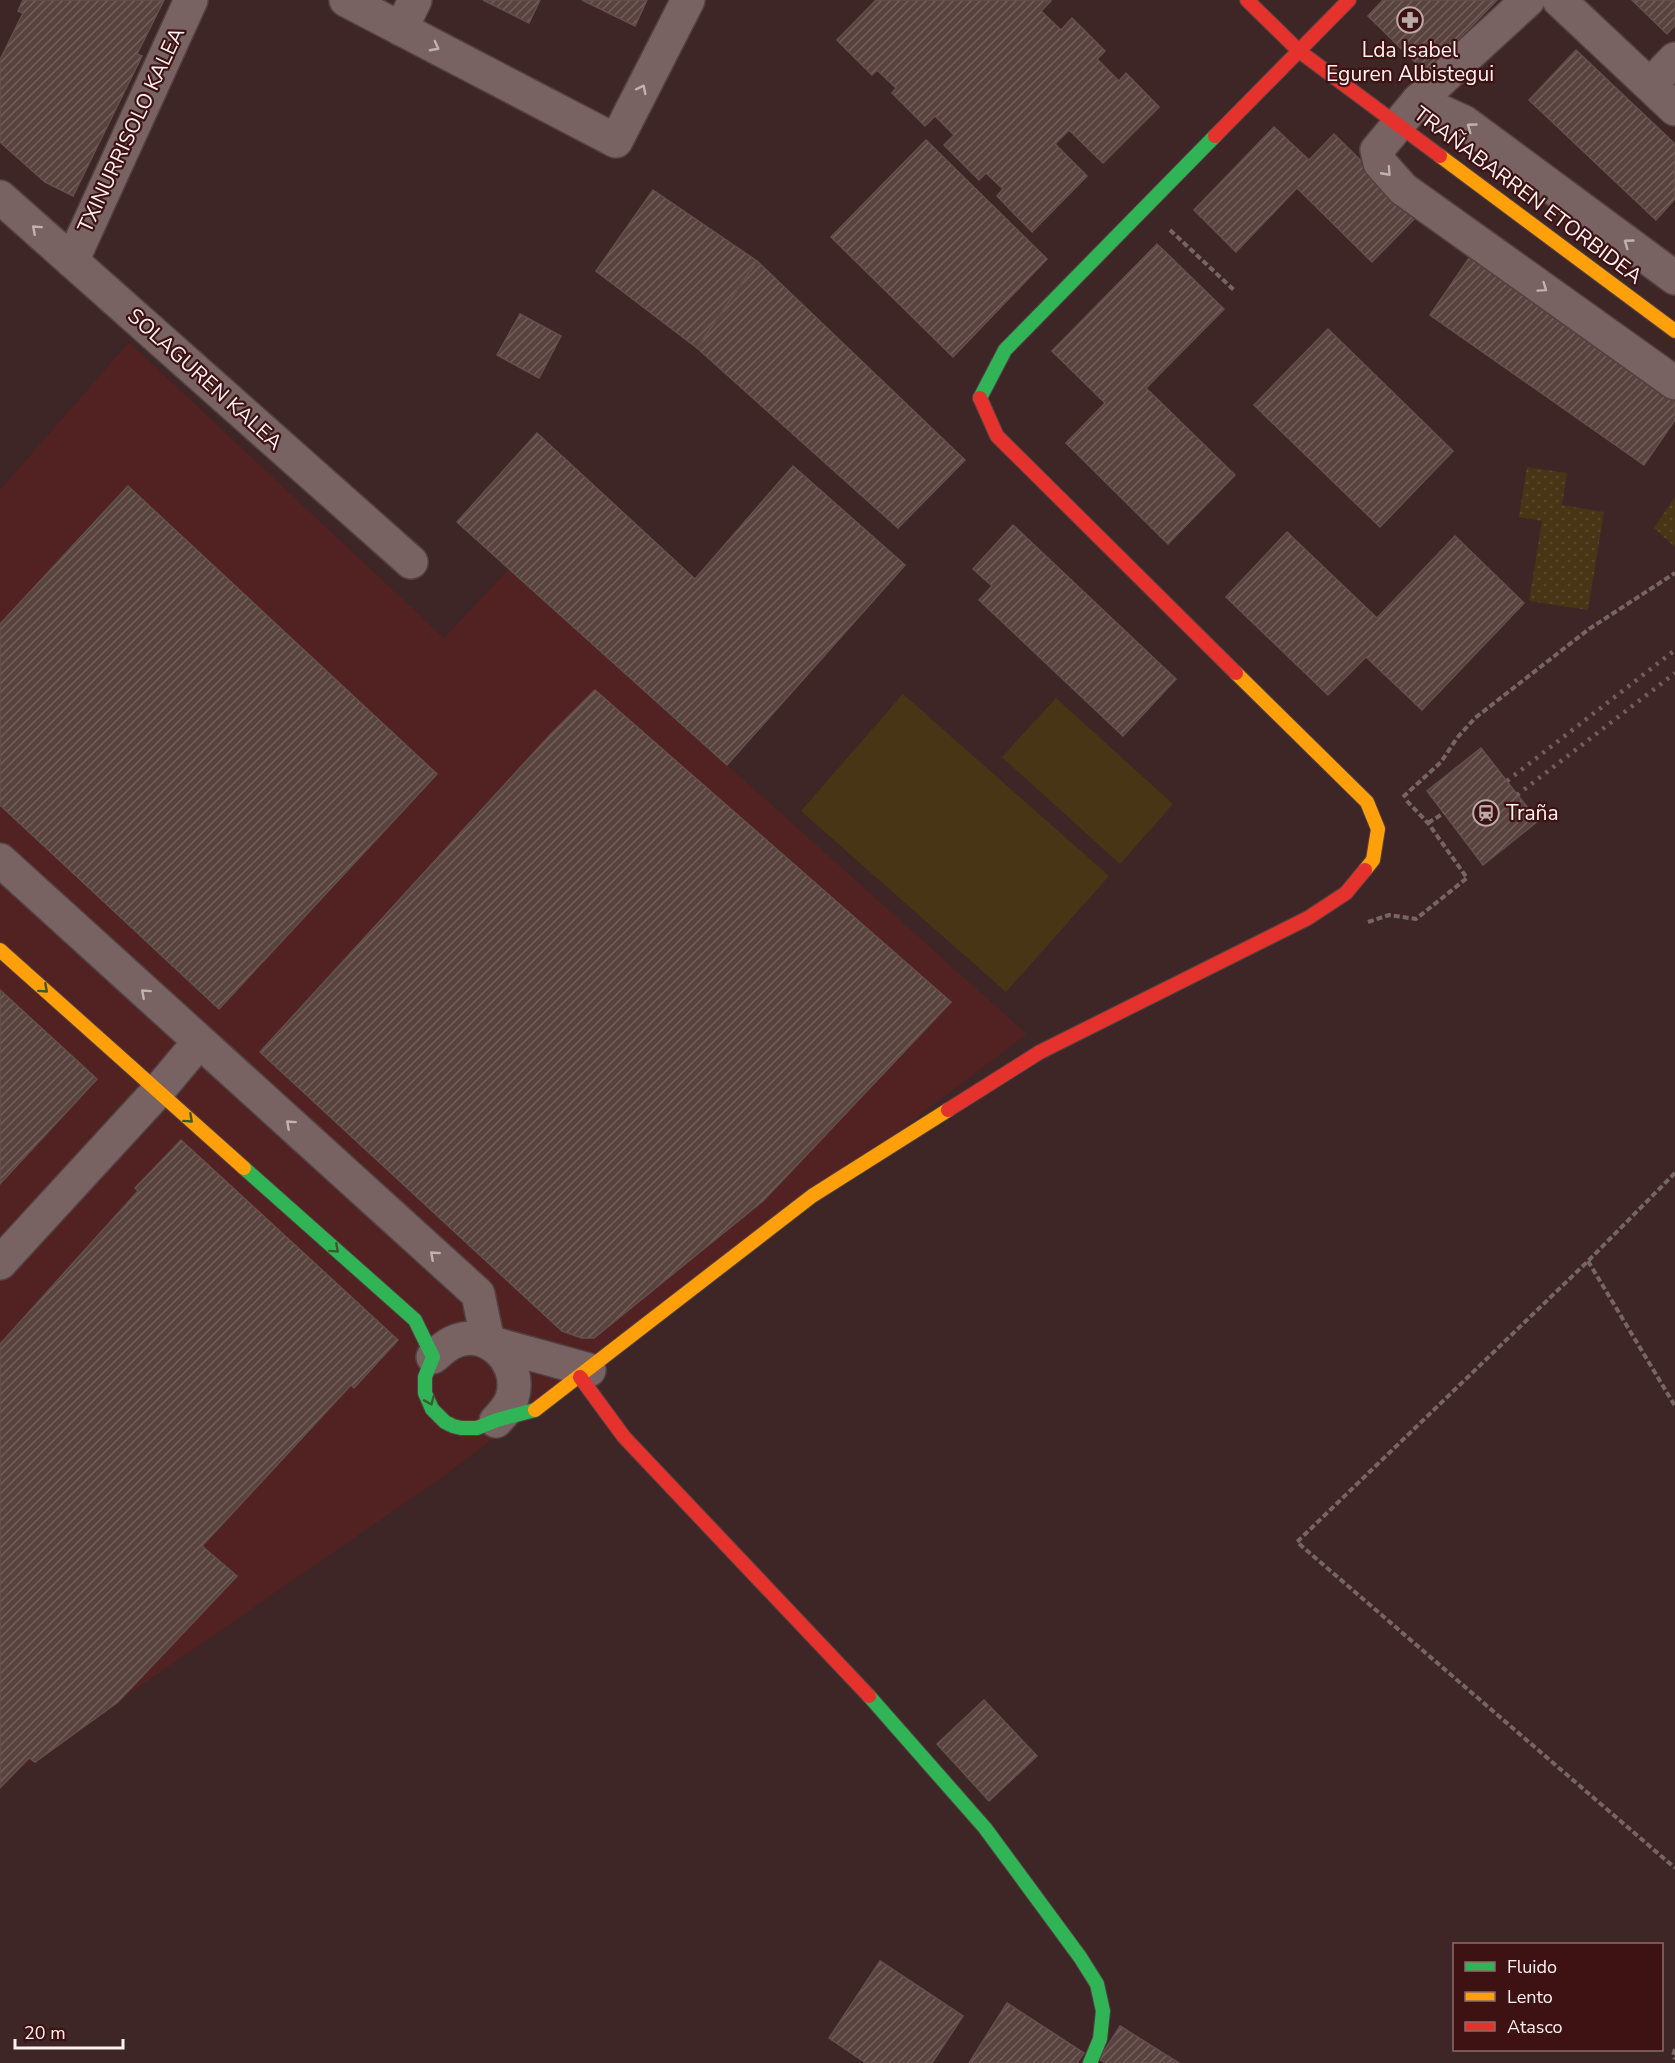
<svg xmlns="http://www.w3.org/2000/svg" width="1675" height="2063" viewBox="0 0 1675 2063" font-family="'Nunito Sans',sans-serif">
<defs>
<pattern id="park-dots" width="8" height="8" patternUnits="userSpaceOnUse" patternTransform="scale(1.5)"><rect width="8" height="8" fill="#483515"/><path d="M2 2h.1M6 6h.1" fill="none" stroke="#5a492c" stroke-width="1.8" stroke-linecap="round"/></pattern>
<pattern id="building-hatch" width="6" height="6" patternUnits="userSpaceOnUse" patternTransform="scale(1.5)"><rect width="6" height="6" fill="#59433f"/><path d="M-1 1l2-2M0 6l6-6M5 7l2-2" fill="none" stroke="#725f5b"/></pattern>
</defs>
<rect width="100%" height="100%" fill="#3e2626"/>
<!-- built -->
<polygon fill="#522121" points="129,342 444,638 509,569 1027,1034 444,1476 0,1783 0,490"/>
<!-- grass -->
<g fill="#483515">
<polygon points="903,694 1109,876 1006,992 801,811"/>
<polygon points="1056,698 1173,804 1120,864 1002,757"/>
</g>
<!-- park -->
<g fill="url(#park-dots)">
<polygon points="1527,467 1567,473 1562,505 1604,512 1588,610 1529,601 1542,521 1519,517"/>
<polygon points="1675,497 1675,547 1654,528"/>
</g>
<!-- building -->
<g fill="url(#building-hatch)" stroke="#63504d" stroke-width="1.5">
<polygon points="23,0 164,0 137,54 142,56 73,196 45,182 0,142 0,60 23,13 18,11"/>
<polygon points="483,0 540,0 529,23"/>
<polygon points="582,0 647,0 635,26"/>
<polygon points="876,0 1049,0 1051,1 1041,11 1061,30 1072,18 1105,51 1097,59 1119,81 1126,73 1159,107 1103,163 1069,130 1055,144 1087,176 1032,232 997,196 1003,189 986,173 979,180 944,145 954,135 935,116 925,126 892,93 896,88 877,70 872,75 837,40"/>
<polygon points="1383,0 1497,0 1426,73 1368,16"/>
<polygon points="1632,0 1675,0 1675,25 1667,34"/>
<polygon points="1576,50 1675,144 1675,199 1656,220 1529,100"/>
<polygon points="1274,127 1309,160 1334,134 1417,216 1372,262 1297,188 1236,252 1194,210"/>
<polygon points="926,140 1047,259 953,357 831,237"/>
<polygon points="653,190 757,261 697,348 596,271"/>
<polygon points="1157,244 1224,309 1146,388 1235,475 1168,544 1066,443 1105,403 1052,351"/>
<polygon points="1476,248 1675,387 1675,420 1644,465 1430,315"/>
<polygon points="757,261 965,460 898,528 697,348"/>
<polygon points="520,314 561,336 539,378 497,355"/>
<polygon points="1328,329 1453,451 1380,527 1254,405"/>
<polygon points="537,433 695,579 793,466 905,565 727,765 457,522"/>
<polygon points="128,486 437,774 219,1009 0,805 0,624"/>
<polygon points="1013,525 1176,679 1123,736 979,600 992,586 973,569"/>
<polygon points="1287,532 1377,618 1455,536 1524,603 1422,710 1366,657 1328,695 1226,597"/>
<polygon points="595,690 951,1002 764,1200 594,1338 582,1338 562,1331 260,1052 549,736"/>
<polygon points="1481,748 1538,821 1483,865 1427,791"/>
<polygon points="0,990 97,1079 0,1184"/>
<polygon points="181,1140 398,1340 354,1388 351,1385 202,1546 237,1576 118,1702 35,1762 29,1758 0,1788 0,1344 138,1191 135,1188"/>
<polygon points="984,1700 1037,1756 989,1801 937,1744"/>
<polygon points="880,1961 963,2016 932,2063 866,2063 829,2038"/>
<polygon points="1007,2003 1084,2053 1077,2063 969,2063"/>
<polygon points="1120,2026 1179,2063 1106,2063 1099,2059"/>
</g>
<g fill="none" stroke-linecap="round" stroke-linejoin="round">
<!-- street casing -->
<g stroke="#534142" stroke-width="36">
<g id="street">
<polyline points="346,0 616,141 688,0"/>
<polyline points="1559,0 1675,109"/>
<polyline points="401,29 415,0"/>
<polyline points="1650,85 1675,59"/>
<polyline points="1418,101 1528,0"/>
<polyline points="0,197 411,562"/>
<polyline points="72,261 191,0"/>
<polyline points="1675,278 1464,122 1418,101 1377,150 1380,163 1403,189 1675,383"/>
<polyline points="0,860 478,1294 488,1342 589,1370"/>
<polyline points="0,1263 158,1091 199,1042"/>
<path d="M 433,1357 C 440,1351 447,1344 456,1341 C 490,1328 523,1365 512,1398 C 509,1408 502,1414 496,1421"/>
</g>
</g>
<!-- fast casing -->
<g stroke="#534142" stroke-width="16">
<g id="fast">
<polyline points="980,398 1005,350 1215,136"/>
<polyline points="244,1168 415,1320 433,1357 425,1377 425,1393 432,1409 445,1422 453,1426 461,1428 477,1428 497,1420 535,1410"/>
<polyline points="869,1696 985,1828 1080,1957 1097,1984 1103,2011 1100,2039 1090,2063"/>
</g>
</g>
<!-- slow casing -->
<g stroke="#534142" stroke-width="16">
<g id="slow">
<polyline points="1440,156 1675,331"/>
<polyline points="1236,673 1367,802 1378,829 1373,860 1365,870"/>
<polyline points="0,950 244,1168"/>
<polyline points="535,1410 812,1196 948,1110"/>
</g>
</g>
<!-- jam casing -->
<g stroke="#534142" stroke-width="16">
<g id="jam">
<polyline points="1247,0 1299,51 1440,156"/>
<polyline points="1215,136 1349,0"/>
<polyline points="980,398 997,436 1236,673"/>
<polyline points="948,1110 1040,1052 1308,918 1346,893 1365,870"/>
<polyline points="580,1377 624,1437 869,1696"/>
</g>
</g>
<!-- path -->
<g stroke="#766564" stroke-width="4" stroke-dasharray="6 3" stroke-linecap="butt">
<polyline points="1170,230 1235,291"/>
<polyline points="1403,797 1441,762 1457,738 1475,718 1589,629 1675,573"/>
<polyline points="1428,823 1444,813"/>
<polyline points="1368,922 1389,915 1416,919 1467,878 1428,823 1405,799"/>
<polyline points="1675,1173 1588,1261 1297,1542 1675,1868"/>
<polyline points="1588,1261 1675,1406"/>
<polyline points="1675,2049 1673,2056 1675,2059"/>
</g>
<!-- street -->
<use href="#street" stroke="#786362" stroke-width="33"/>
<!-- fast -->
<use href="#fast" stroke="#30b455" stroke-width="14"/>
<!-- slow -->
<use href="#slow" stroke="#ff9f0a" stroke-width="14"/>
<!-- jam -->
<use href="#jam" stroke="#e5322d" stroke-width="14"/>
<!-- rail -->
<g stroke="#715d5d" stroke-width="4.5" stroke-dasharray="3 6" stroke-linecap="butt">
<polyline points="1507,781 1675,650"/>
<polyline points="1517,795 1675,673"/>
</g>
</g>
<!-- one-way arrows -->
<defs><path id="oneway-chevron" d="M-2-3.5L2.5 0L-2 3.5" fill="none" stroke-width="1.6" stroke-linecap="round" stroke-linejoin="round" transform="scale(1.5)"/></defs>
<g stroke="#c2b1b1">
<use href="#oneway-chevron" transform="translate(435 47) rotate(28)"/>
<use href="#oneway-chevron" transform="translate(642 89) rotate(-63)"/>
<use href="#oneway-chevron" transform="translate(1471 127) rotate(-144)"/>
<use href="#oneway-chevron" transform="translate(1387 172) rotate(48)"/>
<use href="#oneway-chevron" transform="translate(36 229) rotate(-138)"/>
<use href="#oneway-chevron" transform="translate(1628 243) rotate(-144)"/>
<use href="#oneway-chevron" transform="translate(1543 288) rotate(35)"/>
<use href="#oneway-chevron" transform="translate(145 993) rotate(-138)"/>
<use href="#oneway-chevron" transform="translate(290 1124) rotate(-138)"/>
<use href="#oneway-chevron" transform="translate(434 1255) rotate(-138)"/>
</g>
<g stroke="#385b31">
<use href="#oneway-chevron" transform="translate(44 989) rotate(42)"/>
<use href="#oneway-chevron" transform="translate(189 1119) rotate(42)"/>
<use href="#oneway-chevron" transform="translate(335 1249) rotate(42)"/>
<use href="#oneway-chevron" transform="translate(430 1401) rotate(67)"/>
</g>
<!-- icons -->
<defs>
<g id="pharmacy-ring" transform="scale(1.35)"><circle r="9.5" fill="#3e1213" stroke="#baa" stroke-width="1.5"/><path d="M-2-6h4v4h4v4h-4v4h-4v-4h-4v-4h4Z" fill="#baa"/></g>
<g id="station-ring" transform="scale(1.35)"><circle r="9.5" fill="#3e1213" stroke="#baa" stroke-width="1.5"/><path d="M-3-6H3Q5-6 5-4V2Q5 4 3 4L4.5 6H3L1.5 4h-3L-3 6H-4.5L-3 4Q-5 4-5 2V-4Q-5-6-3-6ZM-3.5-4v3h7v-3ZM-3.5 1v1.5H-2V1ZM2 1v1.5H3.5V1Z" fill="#baa"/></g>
</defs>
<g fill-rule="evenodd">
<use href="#pharmacy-ring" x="1410" y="20"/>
<use href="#station-ring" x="1486" y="813"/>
</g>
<g text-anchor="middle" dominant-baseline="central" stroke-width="4.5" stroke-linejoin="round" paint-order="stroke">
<!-- poi labels -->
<g font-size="21" fill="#fef1f1" stroke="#3e1213">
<text x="1410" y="50">Lda Isabel<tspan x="1410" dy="24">Eguren Albistegui</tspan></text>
<text x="1506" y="813" text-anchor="start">Traña</text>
</g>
<!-- street labels -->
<g font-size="21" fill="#fef1f1" stroke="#3e1213">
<text transform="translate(131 130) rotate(-65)">TXINURRISOLO KALEA</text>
<text transform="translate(1528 195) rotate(37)">TRAÑABARREN ETORBIDEA</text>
<text transform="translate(205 379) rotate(42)">SOLAGUREN KALEA</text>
</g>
</g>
<!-- legend -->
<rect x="1453" y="1943" width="210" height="108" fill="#3e1213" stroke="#8b6b6c" stroke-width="1.5"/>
<rect x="1465" y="1962" width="30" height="9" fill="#30b455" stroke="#8b6b6c" stroke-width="1.5"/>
<text x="1507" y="1973" font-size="18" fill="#fef1f1">Fluido</text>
<rect x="1465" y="1992" width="30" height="9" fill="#ff9f0a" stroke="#8b6b6c" stroke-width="1.5"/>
<text x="1507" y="2003" font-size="18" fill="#fef1f1">Lento</text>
<rect x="1465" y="2022" width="30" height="9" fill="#e5322d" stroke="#8b6b6c" stroke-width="1.5"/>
<text x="1507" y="2033" font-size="18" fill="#fef1f1">Atasco</text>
<!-- scale -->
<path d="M15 2039v9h108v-9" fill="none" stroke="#fef1f1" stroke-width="3"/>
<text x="24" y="2039" font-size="18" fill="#fef1f1" stroke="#3e1213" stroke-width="4.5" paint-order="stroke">20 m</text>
</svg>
